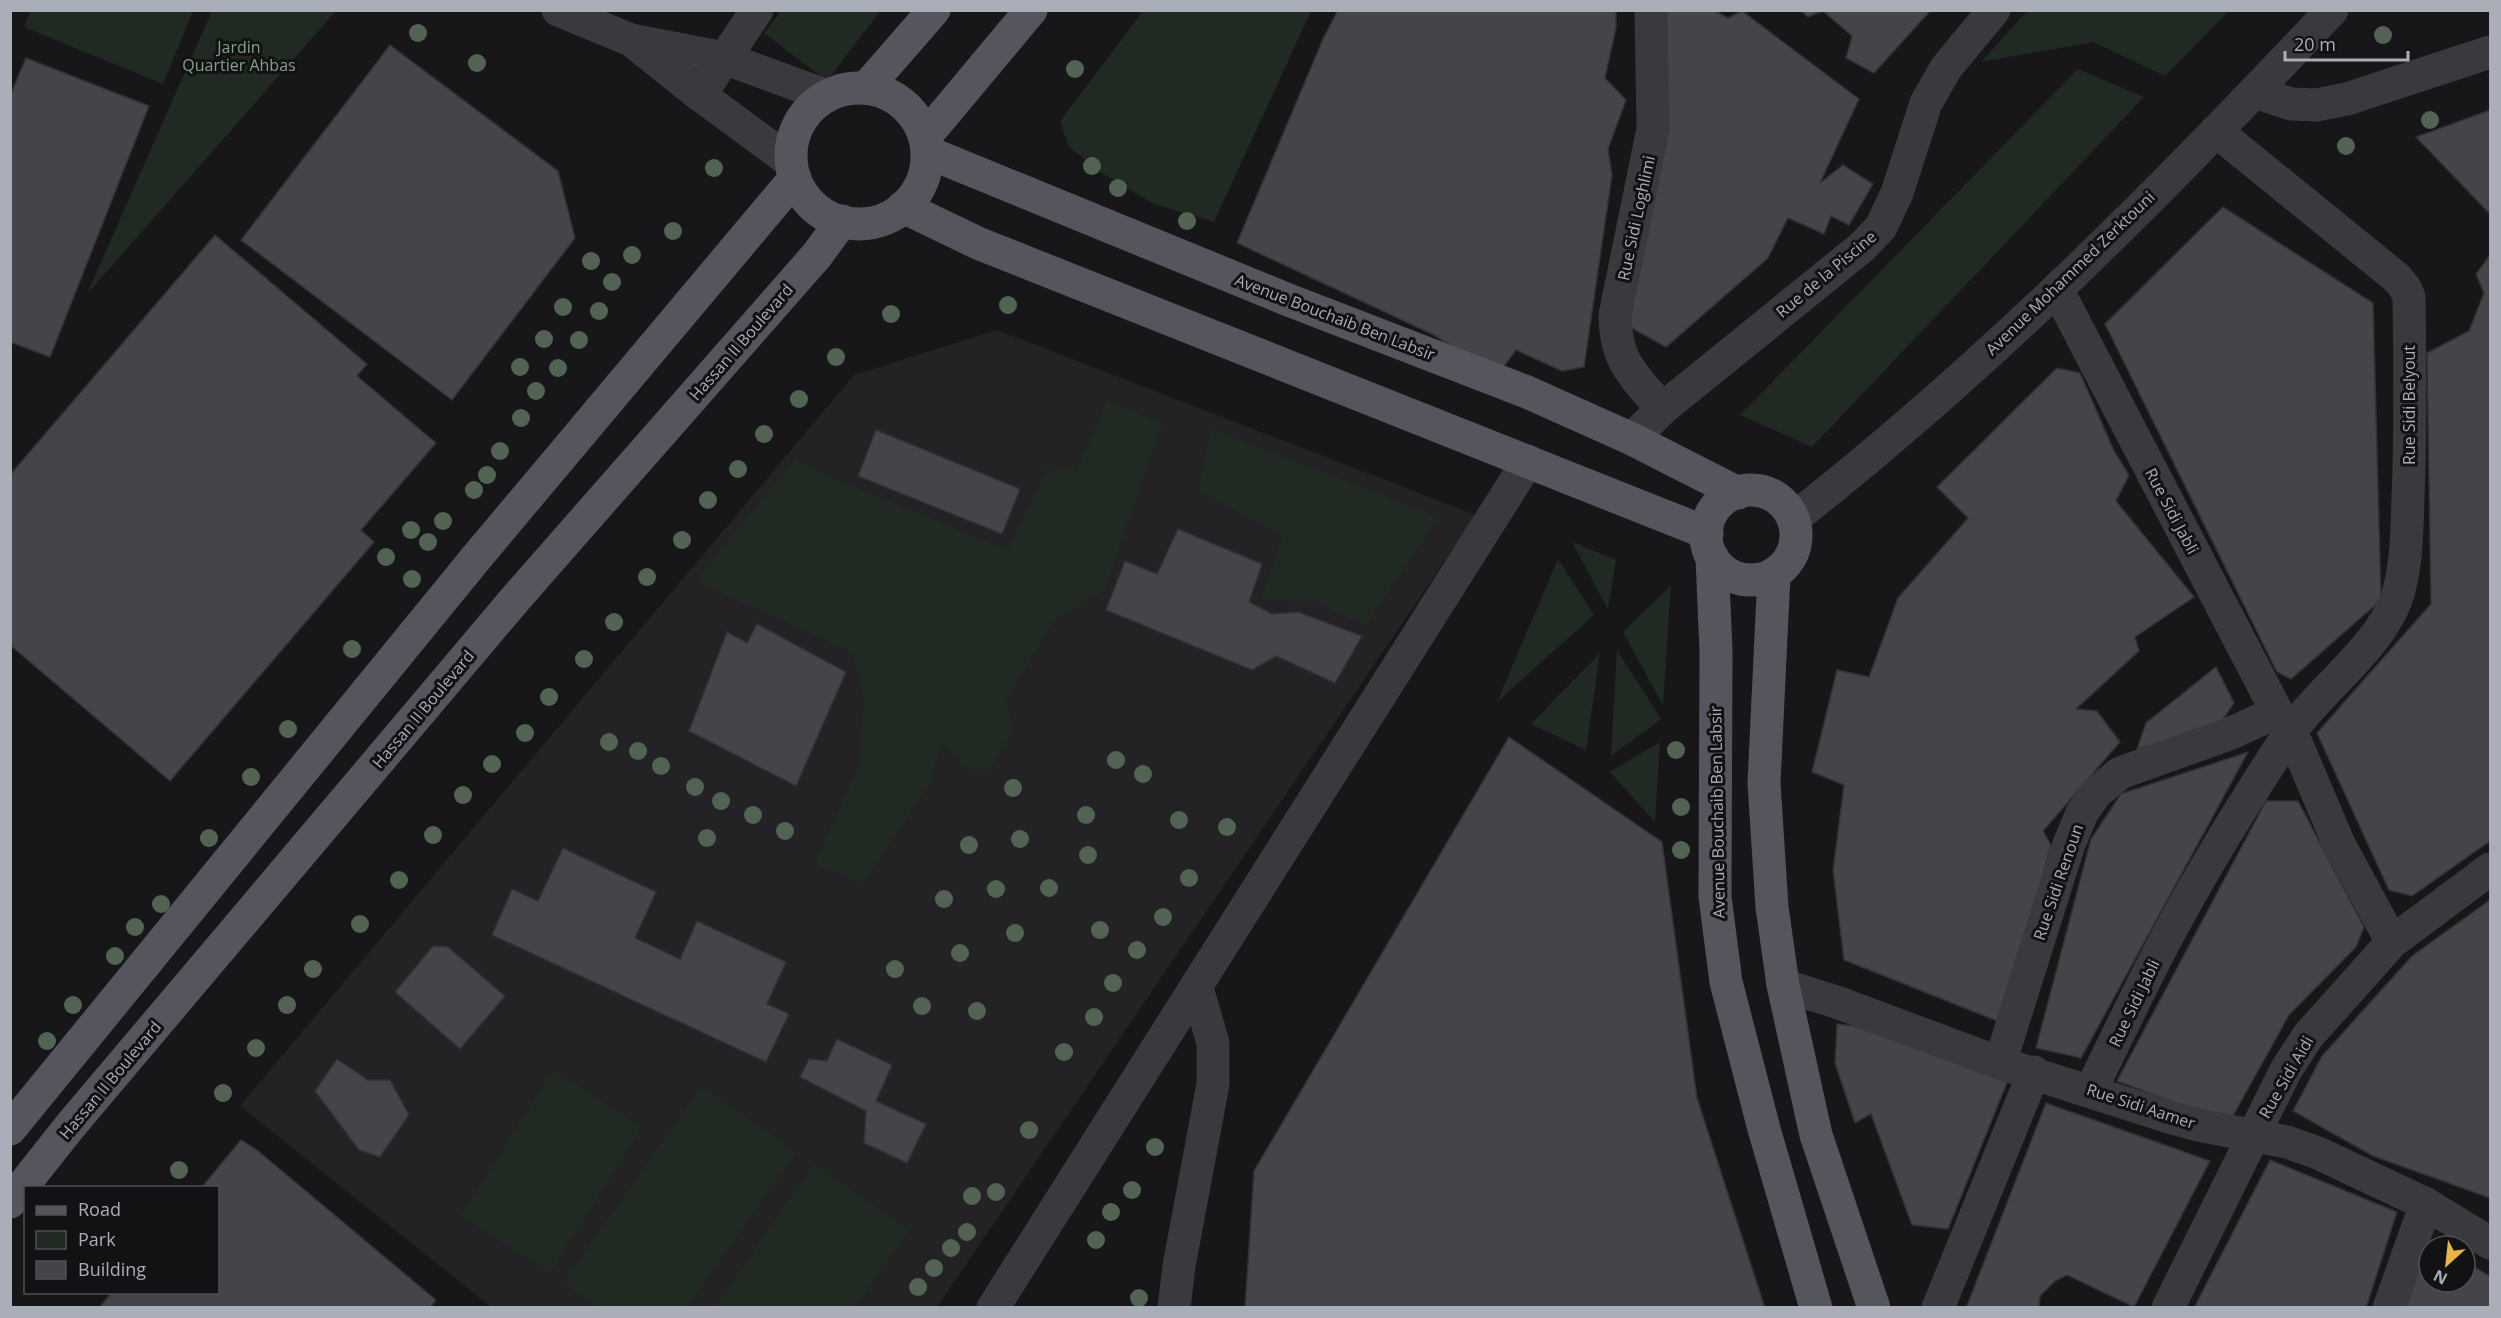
<svg xmlns="http://www.w3.org/2000/svg" width="2501" height="1318" viewBox="0 0 2501 1318" font-family="'Open Sans',sans-serif">
<rect width="100%" height="100%" fill="#171719"/>
<!-- built -->
<polygon fill="#232326" points="997,330 1476,515 937,1307 491,1307 240,1106 854,375"/>
<!-- green -->
<g fill="#212923">
<polygon points="31,10 193,10 193,11 163,84 24,27"/>
<polygon points="212,11 336,11 87,294"/>
<polygon points="781,11 880,11 827,81 764,33"/>
<polygon points="1143,11 1311,11 1214,222 1154,204 1102,173 1069,147 1060,121"/>
<polygon points="2027,11 2027,10 2229,11 2165,76 2093,42 1981,62"/>
<polygon points="2078,69 2144,97 1812,447 1740,415"/>
<polygon points="1107,401 1162,424 1105,590 1054,620 1007,699 1013,731 989,770 966,769 941,740 932,780 862,884 815,863 858,767 864,700 852,652 695,581 795,459 826,475 1007,550 1049,465 1077,470"/>
<polygon points="1211,429 1439,517 1365,626 1316,602 1261,600 1283,536 1198,491"/>
<polygon points="1572,542 1616,560 1608,609"/>
<polygon points="1558,559 1594,615 1497,702"/>
<polygon points="1671,585 1663,705 1623,632"/>
<polygon points="1617,650 1661,719 1611,756"/>
<polygon points="1600,653 1586,750 1531,724"/>
<polygon points="1660,742 1655,822 1610,772"/>
<polygon points="553,1070 642,1127 550,1273 461,1216"/>
<polygon points="702,1086 796,1152 687,1307 598,1307 563,1283"/>
<polygon points="814,1164 909,1230 855,1307 715,1307"/>
</g>
<!-- building -->
<g fill="#444449" stroke="#323135" stroke-width="1.5">
<polygon points="1338,10 1616,10 1616,28 1605,78 1626,100 1608,149 1612,175 1584,367 1562,371 1516,350 1497,376 1434,335 1237,243 1323,39"/>
<polygon points="1661,10 1713,10 1728,18 1742,11 1859,99 1820,183 1843,165 1873,184 1849,225 1831,216 1824,234 1788,218 1768,258 1666,347 1628,326"/>
<polygon points="1800,10 1931,10 1874,73 1846,58 1852,36 1823,11 1808,17"/>
<polygon points="390,45 558,171 575,238 452,400 241,240"/>
<polygon points="26,58 149,106 50,357 10,342 10,96"/>
<polygon points="2490,110 2490,214 2416,137"/>
<polygon points="2223,207 2373,303 2381,600 2291,679 2277,672 2105,324"/>
<polygon points="215,235 367,364 357,376 436,443 361,530 374,542 170,781 10,645 10,475"/>
<polygon points="2490,255 2490,841 2412,896 2389,890 2317,733 2431,604 2427,353 2469,331 2484,293 2476,274"/>
<polygon points="2057,368 2080,373 2114,451 2129,475 2116,501 2194,597 2135,637 2139,651 2076,709 2097,711 2120,742 2043,831 2051,845 2043,876 1997,1021 1844,960 1833,870 1844,785 1812,772 1837,670 1869,677 1898,598 1968,518 1937,487"/>
<polygon points="876,430 1020,489 1002,534 858,476"/>
<polygon points="1178,529 1262,564 1249,602 1272,614 1298,612 1362,636 1335,683 1276,656 1252,670 1106,610 1125,561 1157,574"/>
<polygon points="757,624 846,672 796,786 689,731 727,632 747,643"/>
<polygon points="2216,667 2234,703 2215,731 2137,749 2146,723"/>
<polygon points="1509,737 1662,842 1697,1098 1765,1308 1245,1308 1254,1171"/>
<polygon points="2248,752 2081,1058 2036,1048 2091,839 2121,794"/>
<polygon points="2266,801 2298,801 2364,927 2356,947 2289,1015 2229,1123 2117,1081"/>
<polygon points="563,848 656,892 635,938 680,959 697,921 786,962 767,1004 789,1014 766,1062 492,935 512,889 538,901"/>
<polygon points="2490,900 2490,1198 2373,1156 2293,1111 2322,1056 2412,956"/>
<polygon points="433,946 448,947 505,996 460,1049 395,992"/>
<polygon points="1837,1024 1855,1026 2008,1080 1948,1229 1912,1225 1871,1114 1855,1123 1835,1063"/>
<polygon points="837,1039 892,1065 876,1101 926,1124 907,1163 864,1143 866,1111 800,1077 809,1059 827,1061"/>
<polygon points="337,1059 368,1080 390,1080 409,1115 380,1157 359,1150 315,1091"/>
<polygon points="2046,1103 2210,1161 2134,1307 2067,1275 2055,1281 2040,1296 2039,1308 1966,1308"/>
<polygon points="241,1140 257,1150 436,1300 430,1308 99,1308 112,1292 218,1292 218,1188 201,1188"/>
<polygon points="2270,1160 2397,1212 2366,1308 2194,1308"/>
<polygon points="2427,1242 2435,1246 2429,1246 2429,1282 2465,1282 2465,1262 2490,1276 2490,1308 2405,1308"/>
</g>
<g fill="none" stroke-linecap="round" stroke-linejoin="round">
<!-- minor -->
<g stroke="#39393e" stroke-width="33">
<path d="M 1651,10 L 1653,129 L 1615,315 C 1615,362 1634,375 1662,409"/>
<polyline points="2255,92 2291,104 2316,105 2347,99 2490,52"/>
<polyline points="700,95 757,10"/>
<polyline points="2057,289 2277,712 2291,731 2339,844 2392,942"/>
<polyline points="1632,439 1662,409 1862,247 1881,227 1897,193 1926,103 1946,68 1994,10"/>
<path d="M 1793,519 C 1986,368 2164,189 2332,10"/>
<polyline points="1783,985 1839,1003 2000,1063 2169,1117 2198,1125 2287,1142 2318,1153 2426,1204 2490,1243"/>
<polyline points="2000,1063 2069,844 2082,813 2096,793 2120,773 2229,734 2277,712"/>
<path d="M 2091,1090 C 2112,1047 2133,1003 2155,960 C 2195,882 2241,807 2289,734 C 2319,690 2377,650 2396,600 C 2407,568 2407,530 2408,497 C 2411,430 2410,364 2409,297 L 2405,288 L 2397,278 L 2216,131"/>
<polyline points="993,1308 1528,461"/>
<polyline points="1174,1308 1179,1266 1213,1084 1213,1043 1197,988"/>
<polyline points="1938,1308 2034,1072"/>
<polyline points="2168,1308 2286,1070 2308,1036 2392,942 2490,869"/>
<polyline points="2389,1308 2426,1204"/>
</g>
<!-- tertiary -->
<g stroke="#39393e" stroke-width="33">
<polyline points="558,10 631,40 724,58 827,96"/>
<polyline points="635,43 700,95 791,162"/>
</g>
<!-- primary -->
<g stroke="#55565d" stroke-width="33">
<polyline points="866,88 934,10"/>
<circle cx="859" cy="156" r="68"/>
<polyline points="925,137 1031,10"/>
<polyline points="927,152 1286,299 1527,392 1632,439 1738,493"/>
<polyline points="903,207 980,244 1707,533"/>
<circle cx="1751" cy="535" r="45"/>
<polyline points="1712,557 1716,651 1715,897 1726,982 1764,1129 1816,1308"/>
<polyline points="1774,574 1764,783 1772,907 1783,985 1816,1135 1874,1308"/>
<polyline points="10,1129 476,558 795,178"/>
<polyline points="10,1202 71,1125 517,597 817,255 842,221"/>
</g>
</g>
<!-- trees -->
<g fill="#526354">
<circle cx="418" cy="33" r="9"/>
<circle cx="2383" cy="35" r="9"/>
<circle cx="477" cy="63" r="9"/>
<circle cx="1075" cy="69" r="9"/>
<circle cx="2430" cy="120" r="9"/>
<circle cx="2346" cy="146" r="9"/>
<circle cx="1092" cy="166" r="9"/>
<circle cx="714" cy="168" r="9"/>
<circle cx="1118" cy="188" r="9"/>
<circle cx="1187" cy="221" r="9"/>
<circle cx="673" cy="231" r="9"/>
<circle cx="632" cy="255" r="9"/>
<circle cx="591" cy="261" r="9"/>
<circle cx="612" cy="282" r="9"/>
<circle cx="1008" cy="305" r="9"/>
<circle cx="563" cy="307" r="9"/>
<circle cx="599" cy="311" r="9"/>
<circle cx="891" cy="314" r="9"/>
<circle cx="544" cy="339" r="9"/>
<circle cx="579" cy="340" r="9"/>
<circle cx="836" cy="357" r="9"/>
<circle cx="520" cy="367" r="9"/>
<circle cx="558" cy="368" r="9"/>
<circle cx="536" cy="391" r="9"/>
<circle cx="799" cy="399" r="9"/>
<circle cx="521" cy="418" r="9"/>
<circle cx="764" cy="434" r="9"/>
<circle cx="500" cy="451" r="9"/>
<circle cx="738" cy="469" r="9"/>
<circle cx="487" cy="475" r="9"/>
<circle cx="474" cy="490" r="9"/>
<circle cx="708" cy="500" r="9"/>
<circle cx="443" cy="521" r="9"/>
<circle cx="411" cy="530" r="9"/>
<circle cx="682" cy="540" r="9"/>
<circle cx="428" cy="542" r="9"/>
<circle cx="386" cy="557" r="9"/>
<circle cx="647" cy="577" r="9"/>
<circle cx="412" cy="579" r="9"/>
<circle cx="614" cy="622" r="9"/>
<circle cx="352" cy="649" r="9"/>
<circle cx="584" cy="659" r="9"/>
<circle cx="549" cy="697" r="9"/>
<circle cx="288" cy="729" r="9"/>
<circle cx="525" cy="733" r="9"/>
<circle cx="609" cy="742" r="9"/>
<circle cx="1676" cy="750" r="9"/>
<circle cx="638" cy="751" r="9"/>
<circle cx="1116" cy="760" r="9"/>
<circle cx="492" cy="764" r="9"/>
<circle cx="661" cy="766" r="9"/>
<circle cx="1143" cy="774" r="9"/>
<circle cx="251" cy="777" r="9"/>
<circle cx="695" cy="787" r="9"/>
<circle cx="1013" cy="788" r="9"/>
<circle cx="463" cy="795" r="9"/>
<circle cx="721" cy="801" r="9"/>
<circle cx="1681" cy="807" r="9"/>
<circle cx="753" cy="815" r="9"/>
<circle cx="1086" cy="815" r="9"/>
<circle cx="1179" cy="820" r="9"/>
<circle cx="1227" cy="827" r="9"/>
<circle cx="785" cy="831" r="9"/>
<circle cx="433" cy="835" r="9"/>
<circle cx="209" cy="838" r="9"/>
<circle cx="707" cy="838" r="9"/>
<circle cx="1020" cy="839" r="9"/>
<circle cx="969" cy="845" r="9"/>
<circle cx="1681" cy="850" r="9"/>
<circle cx="1088" cy="855" r="9"/>
<circle cx="1189" cy="878" r="9"/>
<circle cx="399" cy="880" r="9"/>
<circle cx="1049" cy="888" r="9"/>
<circle cx="996" cy="889" r="9"/>
<circle cx="944" cy="899" r="9"/>
<circle cx="161" cy="904" r="9"/>
<circle cx="1163" cy="917" r="9"/>
<circle cx="360" cy="924" r="9"/>
<circle cx="135" cy="927" r="9"/>
<circle cx="1100" cy="930" r="9"/>
<circle cx="1015" cy="933" r="9"/>
<circle cx="1137" cy="950" r="9"/>
<circle cx="960" cy="953" r="9"/>
<circle cx="115" cy="956" r="9"/>
<circle cx="313" cy="969" r="9"/>
<circle cx="895" cy="969" r="9"/>
<circle cx="1113" cy="983" r="9"/>
<circle cx="73" cy="1005" r="9"/>
<circle cx="287" cy="1005" r="9"/>
<circle cx="922" cy="1006" r="9"/>
<circle cx="977" cy="1011" r="9"/>
<circle cx="1094" cy="1017" r="9"/>
<circle cx="47" cy="1041" r="9"/>
<circle cx="256" cy="1048" r="9"/>
<circle cx="1064" cy="1052" r="9"/>
<circle cx="223" cy="1093" r="9"/>
<circle cx="1029" cy="1130" r="9"/>
<circle cx="1155" cy="1147" r="9"/>
<circle cx="179" cy="1170" r="9"/>
<circle cx="1132" cy="1190" r="9"/>
<circle cx="996" cy="1192" r="9"/>
<circle cx="972" cy="1196" r="9"/>
<circle cx="1111" cy="1212" r="9"/>
<circle cx="967" cy="1232" r="9"/>
<circle cx="1096" cy="1240" r="9"/>
<circle cx="951" cy="1248" r="9"/>
<circle cx="934" cy="1268" r="9"/>
<circle cx="918" cy="1287" r="9"/>
<circle cx="1139" cy="1298" r="9"/>
</g>
<g text-anchor="middle" dominant-baseline="central" stroke-width="6" stroke-linejoin="round" paint-order="stroke">
<!-- park labels -->
<g font-size="16" fill="#82a285" stroke="#121214">
<text x="239" y="47">Jardin<tspan x="239" dy="18">Quartier Ahbas</tspan></text>
</g>
<!-- street labels -->
<g font-size="16" fill="#aaaeb8" stroke="#121214">
<text transform="translate(1636 218) rotate(-78)">Rue Sidi Loghlimi</text>
<text transform="translate(2070 273) rotate(-44)">Avenue Mohammed Zerktouni</text>
<text transform="translate(1826 274) rotate(-40)">Rue de la Piscine</text>
<text transform="translate(1335 317) rotate(21)">Avenue Bouchaib Ben Labsir</text>
<text transform="translate(741 342) rotate(-49)">Hassan II Boulevard</text>
<text transform="translate(2409 405) rotate(-90)">Rue Sidi Belyout</text>
<text transform="translate(2172 511) rotate(62)">Rue Sidi Jabli</text>
<text transform="translate(423 709) rotate(-50)">Hassan II Boulevard</text>
<text transform="translate(1717 812) rotate(-91)">Avenue Bouchaib Ben Labsir</text>
<text transform="translate(2058 882) rotate(-71)">Rue Sidi Renoun</text>
<text transform="translate(2134 1003) rotate(-64)">Rue Sidi Jabli</text>
<text transform="translate(2286 1077) rotate(-60)">Rue Sidi Aidi</text>
<text transform="translate(110 1080) rotate(-50)">Hassan II Boulevard</text>
<text transform="translate(2141 1106) rotate(18)">Rue Sidi Aamer</text>
</g>
</g>
<!-- border -->
<rect width="2501" height="1318" fill="none" stroke="#aaaeb8" stroke-width="24"/>
<!-- legend -->
<rect x="24" y="1186" width="195" height="108" fill="#121214" stroke="#4f5056" stroke-width="1.5"/>
<rect x="36" y="1206" width="30" height="9" fill="#55565d" stroke="#4f5056" stroke-width="1.5"/>
<text x="78" y="1216" font-size="18" fill="#aaaeb8">Road</text>
<rect x="36" y="1231" width="30" height="18" fill="#212923" stroke="#4f5056" stroke-width="1.5"/>
<text x="78" y="1246" font-size="18" fill="#aaaeb8">Park</text>
<rect x="36" y="1261" width="30" height="18" fill="#444449" stroke="#4f5056" stroke-width="1.5"/>
<text x="78" y="1276" font-size="18" fill="#aaaeb8">Building</text>
<!-- north arrow -->
<g transform="translate(2447 1264) rotate(207)"><circle r="28" fill="#121214" stroke="#4f5056" stroke-width="1.5"/>
<path d="M0-4.5L10 22L0 15L-10 22Z" fill="#e9b43f"/>
<text y="-9" font-size="16" font-weight="bold" text-anchor="middle" fill="#aaaeb8">N</text>
</g>
<!-- scale -->
<path d="M2285 51v9h123v-9" fill="none" stroke="#aaaeb8" stroke-width="3"/>
<text x="2294" y="51" font-size="18" fill="#aaaeb8" stroke="#121214" stroke-width="4.5" paint-order="stroke">20 m</text>
</svg>
